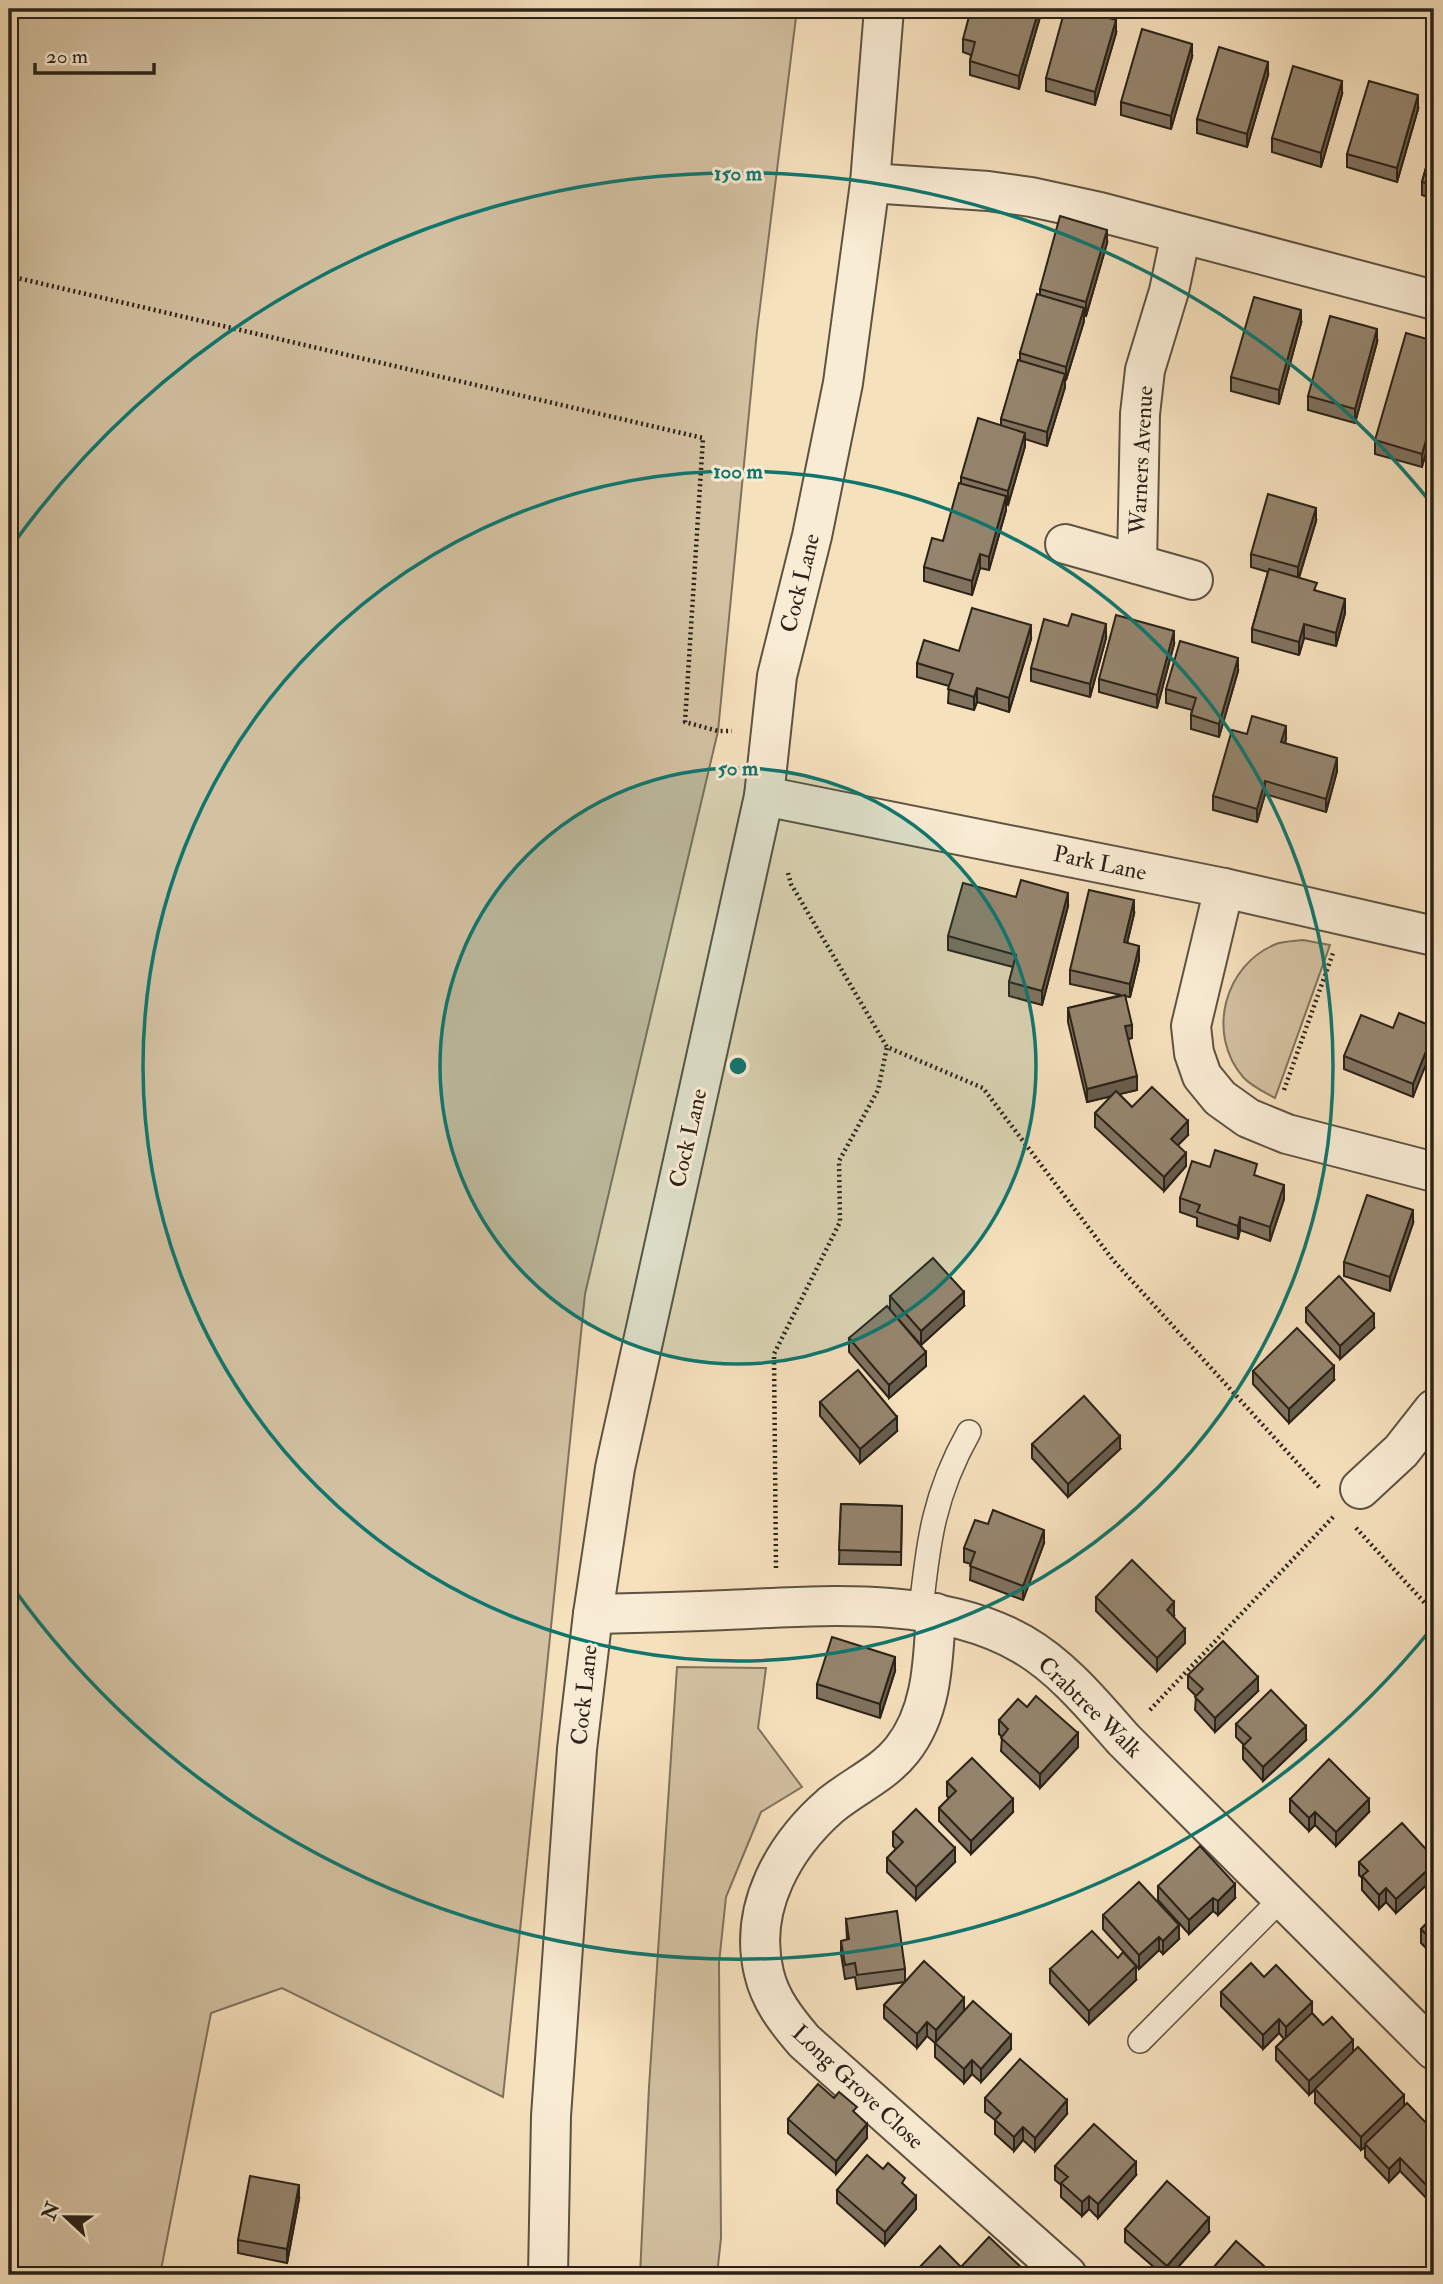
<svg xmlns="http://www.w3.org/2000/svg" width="1443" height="2284" viewBox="0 0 1443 2284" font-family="'IM FELL Double Pica',serif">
<rect width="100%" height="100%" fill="#f6e1bd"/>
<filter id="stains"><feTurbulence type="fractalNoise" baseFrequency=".00286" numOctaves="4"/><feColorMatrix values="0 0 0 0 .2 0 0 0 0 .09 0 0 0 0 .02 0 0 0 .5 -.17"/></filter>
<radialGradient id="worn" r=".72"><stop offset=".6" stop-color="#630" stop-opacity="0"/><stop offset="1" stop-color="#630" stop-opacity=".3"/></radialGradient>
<!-- green -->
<g fill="#d3c1a1" stroke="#7f725c" stroke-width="2">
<polygon points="9,9 797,9 757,331 718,731 585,1294 503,2097 282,1988 211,2013 160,2275 9,2275"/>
<path d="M 1303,940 L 1330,945 L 1275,1098 C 1264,1092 1251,1086 1243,1077 C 1206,1034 1224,965 1276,944 C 1283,941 1294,941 1303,940 Z"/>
<polygon points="677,1667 766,1668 758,1728 802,1787 761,1812 726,1897 719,1963 721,2238 717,2275 640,2275 649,2087"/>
</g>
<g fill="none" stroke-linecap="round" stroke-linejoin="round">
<!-- lane casing -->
<g stroke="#5e5241" stroke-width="26">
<g id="lane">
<path d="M 921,1610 C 928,1542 934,1494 969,1432"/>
<polyline points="1140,2041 1282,1898"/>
</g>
</g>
<!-- street casing -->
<g stroke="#5e5241" stroke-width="42">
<g id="street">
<polyline points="870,183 988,191 1031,197 1100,212 1434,300"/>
<polyline points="1065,544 1193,580"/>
<polyline points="1137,564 1140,414 1145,370 1169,291 1181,234"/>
<polyline points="764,796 1224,888 1434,936"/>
<polyline points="1224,888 1191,1026 1194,1053 1202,1076 1220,1098 1248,1118 1287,1134 1434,1172"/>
<polyline points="1360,1489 1401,1451 1434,1409"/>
<path d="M 936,1613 C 933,1660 933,1711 902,1750 C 883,1774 854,1786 831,1805 C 784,1846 748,1908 764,1973 C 770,2000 787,2021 804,2041 L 1067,2275"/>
<path d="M 593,1614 C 637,1613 681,1612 726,1610 C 821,1606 937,1595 1022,1644 C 1062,1667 1093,1705 1123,1739 L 1434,2050"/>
<polyline points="548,2275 551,2116 577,1749 593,1614 615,1468 764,796 777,676 812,536 843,383 870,183 884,9"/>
</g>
</g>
<!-- path -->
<g stroke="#2b2218" stroke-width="4.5" stroke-dasharray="2 3.5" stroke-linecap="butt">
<polyline points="9,276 703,438 685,722 718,731 732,731"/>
<polyline points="788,873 791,884 887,1047 983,1088 1113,1260 1320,1488"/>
<polyline points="1284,1090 1333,953"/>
<polyline points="1356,1528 1434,1613"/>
<polyline points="776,1568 774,1354 840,1222 839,1161 878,1090 887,1047"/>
<polyline points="1150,1710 1334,1516"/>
</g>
<!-- lane -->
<use href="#lane" stroke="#f9ecd4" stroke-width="23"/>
<!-- street -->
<use href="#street" stroke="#f9ecd4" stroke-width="38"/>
</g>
<!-- wall -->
<g fill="#80725f" stroke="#2b2218" stroke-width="2">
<polygon points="1040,9 1040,17 1019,89 970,75 970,61 971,55 963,52 963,39"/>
<polygon points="1116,33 1095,105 1046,91 1046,78"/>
<polygon points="1192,57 1171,129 1121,115 1121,102"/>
<polygon points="1268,75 1247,147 1197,133 1197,119"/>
<polygon points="1342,94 1321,167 1272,152 1272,138"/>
<polygon points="1418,109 1397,182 1347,167 1347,154"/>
<polygon points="1434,139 1434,199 1422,195 1422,182"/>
<polygon points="1107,243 1086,316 1084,315 1084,321 1066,380 1065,380 1065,387 1047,446 1025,439 1025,446 1008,505 1006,504 1006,510 989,570 980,568 972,595 924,581 924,567 943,541 961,483 961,477 1001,425 1001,419 1020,360 1020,353 1040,295 1040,289"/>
<polygon points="1301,323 1279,404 1231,391 1231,377"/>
<polygon points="1434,341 1422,467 1375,454 1375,440"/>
<polygon points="1377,342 1355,423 1308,410 1308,396"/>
<polygon points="1316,521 1299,578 1345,613 1336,646 1304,638 1299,655 1252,642 1252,629 1268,572 1251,567 1251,554"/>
<polygon points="1106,638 1090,697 1031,681 1031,668"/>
<polygon points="1031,639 1009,712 977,702 974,710 948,703 949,686 917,677 917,663 959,651"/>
<polygon points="1174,644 1157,708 1099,692 1099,679"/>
<polygon points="1238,671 1219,737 1191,729 1191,715 1192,710 1166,703 1166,689"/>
<polygon points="1247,734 1286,739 1285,743 1337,771 1326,812 1265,794 1257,822 1213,810 1213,796"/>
<polygon points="1068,906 1042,1005 1009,996 1009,982 1013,967 948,950 948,936"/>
<polygon points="1134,914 1127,943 1139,960 1130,997 1125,996 1132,1038 1128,1039 1137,1090 1119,1094 1132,1107 1188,1135 1178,1145 1186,1166 1164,1191 1095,1127 1095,1113 1112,1096 1087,1102 1068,1022 1068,1008 1121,995 1070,984 1070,970"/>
<polygon points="1434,1027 1413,1097 1344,1069 1344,1056"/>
<polygon points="1210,1167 1257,1176 1284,1199 1270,1241 1240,1230 1238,1239 1197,1226 1197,1218 1180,1212 1180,1198"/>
<polygon points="1413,1223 1390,1291 1344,1276 1344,1262"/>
<polygon points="890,1296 964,1306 921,1345 899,1320 926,1366 889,1398 849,1352 849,1338 890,1309"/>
<polygon points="1306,1308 1374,1328 1340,1359 1306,1322"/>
<polygon points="1253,1371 1334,1380 1289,1423 1253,1384"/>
<polygon points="820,1402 897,1431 860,1463 820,1416"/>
<polygon points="1032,1444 1120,1449 1068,1497 1032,1458"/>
<polygon points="841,1504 902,1506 901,1565 839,1564"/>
<polygon points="1044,1543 1023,1600 970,1580 971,1564 964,1562 964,1548"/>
<polygon points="1096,1597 1174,1616 1173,1617 1185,1643 1157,1671 1096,1611"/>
<polygon points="895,1671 880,1718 817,1698 817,1684"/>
<polygon points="1188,1675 1258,1691 1215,1732 1195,1710 1196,1696 1188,1688"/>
<polygon points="1027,1707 1078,1747 1040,1788 1001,1751 1002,1737 999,1734 999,1720"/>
<polygon points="1236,1724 1306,1740 1263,1781 1243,1759 1243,1746 1244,1745 1236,1737"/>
<polygon points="947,1782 1013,1812 971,1854 939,1821 939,1808 949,1798 947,1796"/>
<polygon points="1290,1799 1369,1812 1336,1846 1315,1825 1309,1831 1290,1812"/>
<polygon points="893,1832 955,1862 916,1900 887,1872 887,1858 896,1849 893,1846"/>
<polygon points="1434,1858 1434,1878 1396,1913 1386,1902 1379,1909 1362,1890 1362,1878 1359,1875 1359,1862"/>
<polygon points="1158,1886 1235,1898 1218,1915 1213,1911 1189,1934 1158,1900"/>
<polygon points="1103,1915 1179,1939 1163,1954 1159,1950 1139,1969 1103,1929"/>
<polygon points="1434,1916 1434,1956 1421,1943 1421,1929"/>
<polygon points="846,1919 905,1969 905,1982 964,2011 1011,2049 981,2082 972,2074 964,2083 935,2057 935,2043 927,2036 917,2048 884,2018 884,2005 905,1982 857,1989 855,1977 845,1979 841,1954 841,1941 847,1940"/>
<polygon points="1050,1969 1136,1980 1089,2024 1050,1983"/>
<polygon points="1264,1977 1312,2013 1323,2025 1353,2052 1404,2106 1426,2123 1434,2122 1434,2206 1400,2171 1389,2182 1365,2157 1365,2147 1361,2150 1315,2103 1315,2090 1309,2095 1276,2060 1276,2047 1284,2039 1279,2033 1263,2049 1221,2006 1221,1992"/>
<polygon points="834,2098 857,2115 867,2138 836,2174 788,2133 788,2119"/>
<polygon points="985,2098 1067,2114 1035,2151 1023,2140 1014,2151 995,2134 995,2120 985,2112"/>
<polygon points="1055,2166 1136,2175 1098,2218 1089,2209 1082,2216 1061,2197 1061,2185 1055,2180"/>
<polygon points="883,2169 905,2186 916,2209 885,2245 837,2203 837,2190"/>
<polygon points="299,2199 287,2263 238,2253 238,2240"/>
<polygon points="1125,2229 1209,2232 1171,2275 1163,2275 1125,2242"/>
</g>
<!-- shaded-wall -->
<g fill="#685d4d" stroke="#2b2218" stroke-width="2">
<polygon points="1039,9 1040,9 1040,17 1019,89 1019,76"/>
<polygon points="1116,20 1116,33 1095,105 1095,92"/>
<polygon points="1192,44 1192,57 1171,129 1171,116"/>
<polygon points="1268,62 1268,75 1247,147 1247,134"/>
<polygon points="1342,81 1342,94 1321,167 1321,153"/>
<polygon points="1418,95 1418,109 1397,182 1397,168"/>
<polygon points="1107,230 1107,243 1086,316 1086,302"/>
<polygon points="1084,308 1084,321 1066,380 1066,367"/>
<polygon points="1301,310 1301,323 1279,404 1279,390"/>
<polygon points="1377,329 1377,342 1355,423 1355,409"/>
<polygon points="1065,374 1065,387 1047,446 1047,432"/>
<polygon points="1434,413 1434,426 1422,467 1422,454"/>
<polygon points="1025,433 1025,446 1008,505 1008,491"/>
<polygon points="1006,496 1006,510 989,570 989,557"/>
<polygon points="1316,508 1316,521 1298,580 1298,567"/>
<polygon points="980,554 980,568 972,595 972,581"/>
<polygon points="1345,599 1345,613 1336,646 1336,633"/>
<polygon points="1106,624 1106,638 1090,697 1090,684"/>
<polygon points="1304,624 1304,638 1299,655 1299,642"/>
<polygon points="1031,625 1031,639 1009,712 1009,698"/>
<polygon points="1174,631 1174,644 1157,708 1157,695"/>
<polygon points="1238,658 1238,671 1219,737 1219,724"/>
<polygon points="977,688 977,702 974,710 974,697"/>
<polygon points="1286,726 1286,739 1281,755 1281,742"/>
<polygon points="1337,758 1337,771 1326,812 1326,799"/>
<polygon points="1265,781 1265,794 1257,822 1257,809"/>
<polygon points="1068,893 1068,906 1042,1005 1042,991"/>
<polygon points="1134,900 1134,914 1124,956 1124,942"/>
<polygon points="1139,946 1139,960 1130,997 1130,984"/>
<polygon points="1132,1025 1132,1038 1125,1040 1125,1026"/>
<polygon points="1434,1031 1434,1044 1413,1097 1413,1084"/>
<polygon points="1137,1076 1137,1090 1087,1102 1087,1089"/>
<polygon points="1188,1121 1188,1135 1171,1152 1171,1139"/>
<polygon points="1186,1153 1186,1166 1164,1191 1164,1177"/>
<polygon points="1284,1185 1284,1199 1270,1241 1270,1227"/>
<polygon points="1413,1210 1413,1223 1390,1291 1390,1277"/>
<polygon points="1240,1217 1240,1230 1238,1239 1238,1226"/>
<polygon points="964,1292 964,1306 921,1345 921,1331"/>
<polygon points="1374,1314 1374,1328 1340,1359 1340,1346"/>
<polygon points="926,1352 926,1366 889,1398 889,1385"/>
<polygon points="1334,1366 1334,1380 1289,1423 1289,1409"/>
<polygon points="897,1417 897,1431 860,1463 860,1449"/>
<polygon points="1120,1436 1120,1449 1068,1497 1068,1484"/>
<polygon points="1044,1530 1044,1543 1023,1600 1023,1586"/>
<polygon points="1174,1602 1174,1616 1167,1624 1167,1610"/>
<polygon points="1185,1629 1185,1643 1157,1671 1157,1658"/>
<polygon points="895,1657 895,1671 880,1718 880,1704"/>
<polygon points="1258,1677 1258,1691 1215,1732 1215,1718"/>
<polygon points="1306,1726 1306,1740 1263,1781 1263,1767"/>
<polygon points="1078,1733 1078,1747 1040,1788 1040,1774"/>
<polygon points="1013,1799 1013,1812 971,1854 971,1841"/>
<polygon points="1369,1799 1369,1812 1336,1846 1336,1832"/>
<polygon points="1315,1812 1315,1825 1309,1831 1309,1818"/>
<polygon points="955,1848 955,1862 916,1900 916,1887"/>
<polygon points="1434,1864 1434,1878 1396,1913 1396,1899"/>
<polygon points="1235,1884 1235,1898 1218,1915 1218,1901"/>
<polygon points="1386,1888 1386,1902 1379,1909 1379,1895"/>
<polygon points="1213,1898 1213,1911 1189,1934 1189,1920"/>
<polygon points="1179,1925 1179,1939 1163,1954 1163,1941"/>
<polygon points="1159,1937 1159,1950 1139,1969 1139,1955"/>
<polygon points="1136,1966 1136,1980 1089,2024 1089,2011"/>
<polygon points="964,1998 964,2011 936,2043 936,2030"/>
<polygon points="1312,2002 1312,2016 1286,2041 1286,2027"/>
<polygon points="1279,2019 1279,2033 1263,2049 1263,2035"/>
<polygon points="927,2022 927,2036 917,2048 917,2034"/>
<polygon points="1011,2035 1011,2049 981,2082 981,2069"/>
<polygon points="1353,2040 1353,2053 1309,2095 1309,2081"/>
<polygon points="972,2060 972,2074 964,2083 964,2069"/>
<polygon points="1404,2095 1404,2108 1365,2144 1365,2147 1361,2150 1361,2137"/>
<polygon points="1067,2100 1067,2114 1035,2151 1035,2138"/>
<polygon points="867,2124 867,2138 836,2174 836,2161"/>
<polygon points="1023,2127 1023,2140 1014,2151 1014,2137"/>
<polygon points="1400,2158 1400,2171 1389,2182 1389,2169"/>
<polygon points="1136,2162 1136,2175 1098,2218 1098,2204"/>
<polygon points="299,2185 299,2199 287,2263 287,2249"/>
<polygon points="916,2196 916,2209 885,2245 885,2232"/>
<polygon points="1089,2196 1089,2209 1082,2216 1082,2202"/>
<polygon points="1209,2218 1209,2232 1171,2275 1167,2275 1167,2266"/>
</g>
<!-- building -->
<g fill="#95856e" stroke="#2b2218" stroke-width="2">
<polygon points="971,9 1039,9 1019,76 970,61 975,42 963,39"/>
<polygon points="1065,9 1078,9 1116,20 1095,92 1046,78"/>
<polygon points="1142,29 1192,44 1171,116 1121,102"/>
<polygon points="1219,47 1268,62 1247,134 1197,119"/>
<polygon points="1293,66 1342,81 1321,153 1272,138"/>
<polygon points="1369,81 1418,95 1397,168 1347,154"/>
<polygon points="1434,139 1434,185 1422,182"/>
<polygon points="1060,216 1107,230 1086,302 1040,289"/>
<polygon points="1037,294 1084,308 1066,367 1020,353"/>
<polygon points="1254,297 1301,310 1279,390 1231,377"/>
<polygon points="1330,316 1377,329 1355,409 1308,396"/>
<polygon points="1406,333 1434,341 1434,413 1422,454 1375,440"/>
<polygon points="1018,360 1065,374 1047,432 1001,419"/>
<polygon points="978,418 1025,433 1008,491 961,477"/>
<polygon points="959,483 1006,496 989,557 980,554 972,581 924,567 932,538 943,541"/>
<polygon points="1268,494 1316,508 1298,567 1251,554"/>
<polygon points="1269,569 1317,583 1314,590 1345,599 1336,633 1304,624 1299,642 1252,629"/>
<polygon points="972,608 1031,625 1009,698 977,688 974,697 948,689 953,674 917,663 924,640 959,651"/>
<polygon points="1072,614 1106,624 1090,684 1031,668 1044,619 1068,626"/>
<polygon points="1116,615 1174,631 1157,695 1099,679"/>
<polygon points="1180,641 1238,658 1219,724 1191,715 1196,698 1166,689"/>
<polygon points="1252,716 1286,726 1281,742 1337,758 1326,799 1265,781 1257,809 1213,796 1232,730 1247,734"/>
<polygon points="1021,880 1068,893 1042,991 1009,982 1016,955 948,936 963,883 1016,897"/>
<polygon points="1089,890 1134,900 1124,942 1139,946 1130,984 1070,970"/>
<polygon points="1125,995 1132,1025 1125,1026 1137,1076 1087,1089 1068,1008"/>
<polygon points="1399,1013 1434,1027 1434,1031 1413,1084 1344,1056 1361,1015 1393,1028"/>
<polygon points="1152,1087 1188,1121 1171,1139 1186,1153 1164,1177 1095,1113 1116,1091 1132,1107"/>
<polygon points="1215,1150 1257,1164 1254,1175 1284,1185 1270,1227 1240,1217 1238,1226 1197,1212 1200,1205 1180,1198 1192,1161 1210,1167"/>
<polygon points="1367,1195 1413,1210 1390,1277 1344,1262"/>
<polygon points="933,1258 964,1292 921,1331 890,1296"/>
<polygon points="1339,1276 1374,1314 1340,1346 1306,1308"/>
<polygon points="887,1306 926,1352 889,1385 849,1338"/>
<polygon points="1297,1328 1334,1366 1289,1409 1253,1371"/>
<polygon points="858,1370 897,1417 860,1449 820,1402"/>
<polygon points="1084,1396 1120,1436 1068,1484 1032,1444"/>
<polygon points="841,1504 902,1506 901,1552 839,1550"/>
<polygon points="993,1510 1044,1530 1023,1586 970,1566 975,1552 964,1548 975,1520 988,1524"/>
<polygon points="1132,1560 1174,1602 1167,1610 1185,1629 1157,1658 1096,1597"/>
<polygon points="832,1637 895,1657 880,1704 817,1684"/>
<polygon points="1223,1641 1258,1677 1215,1718 1195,1697 1203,1689 1188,1675"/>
<polygon points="1271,1690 1306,1726 1263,1767 1243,1746 1251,1738 1236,1724"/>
<polygon points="1036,1696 1078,1733 1040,1774 1001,1738 1008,1729 999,1720 1018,1699 1027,1707"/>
<polygon points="972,1758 1013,1799 971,1841 939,1808 956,1791 947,1782"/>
<polygon points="1329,1759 1369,1799 1336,1832 1315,1812 1309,1818 1290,1799"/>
<polygon points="916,1809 955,1848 916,1887 887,1858 903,1842 893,1832"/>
<polygon points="1402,1823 1434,1858 1434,1864 1396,1899 1386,1888 1379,1895 1362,1876 1368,1871 1359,1862"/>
<polygon points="1200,1846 1235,1884 1218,1901 1213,1898 1189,1920 1158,1886"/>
<polygon points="1139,1882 1179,1925 1163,1941 1159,1937 1139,1955 1103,1915"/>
<polygon points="897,1911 905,1969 857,1975 855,1963 845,1965 841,1941 849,1939 846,1919"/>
<polygon points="1434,1916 1434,1943 1421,1929"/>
<polygon points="1092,1931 1118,1958 1123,1952 1136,1966 1089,2011 1050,1969"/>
<polygon points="924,1961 964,1998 936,2030 927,2022 917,2034 884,2005"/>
<polygon points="1251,1963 1264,1977 1276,1965 1312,2002 1286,2027 1279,2019 1263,2035 1221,1992"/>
<polygon points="973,2001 1011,2035 981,2069 972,2060 964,2069 935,2043"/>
<polygon points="1312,2013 1323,2025 1332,2017 1353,2040 1309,2081 1276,2047"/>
<polygon points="1358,2047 1404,2095 1361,2137 1315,2089"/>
<polygon points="1020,2059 1067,2100 1035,2138 1023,2127 1014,2137 995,2120 1001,2113 985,2098"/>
<polygon points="818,2084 834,2098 839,2092 857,2107 853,2111 867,2124 836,2161 788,2119"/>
<polygon points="1407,2103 1426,2123 1431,2119 1434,2122 1434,2193 1400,2158 1389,2169 1365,2144"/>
<polygon points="1094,2124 1136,2162 1098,2204 1089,2196 1082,2202 1061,2183 1068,2177 1055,2166"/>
<polygon points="867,2155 883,2169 888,2163 905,2178 902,2183 916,2196 885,2232 837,2190"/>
<polygon points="250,2176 299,2185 287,2249 238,2240"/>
<polygon points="1167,2181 1209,2218 1167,2266 1125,2229"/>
<polygon points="989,2237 1024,2270 1019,2275 912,2275 940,2246 961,2267"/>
<polygon points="1236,2241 1274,2275 1207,2275"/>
</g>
<!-- distance rings -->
<circle cx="738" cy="1066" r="298" fill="#0f766e" fill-opacity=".12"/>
<g fill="none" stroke="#0f766e" stroke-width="3.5">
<circle cx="738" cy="1066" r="298"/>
<circle cx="738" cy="1066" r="595"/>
<path d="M1432 1628A893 893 0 0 1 11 1585M11 547A893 893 0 0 1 1432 504"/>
</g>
<g text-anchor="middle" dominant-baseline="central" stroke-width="6" stroke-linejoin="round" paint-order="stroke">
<!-- street labels -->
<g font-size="23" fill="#2b2218" stroke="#f9ecd4">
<text transform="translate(1141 460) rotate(-87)">Warners Avenue</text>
<text transform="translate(800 583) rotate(-76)">Cock Lane</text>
<text transform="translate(1100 863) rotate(12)">Park Lane</text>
<text transform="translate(688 1138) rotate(-77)">Cock Lane</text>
<text transform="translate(584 1695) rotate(-84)">Cock Lane</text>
<text transform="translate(1090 1707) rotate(44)">Crabtree Walk</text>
<text transform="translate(858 2087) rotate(43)">Long Grove Close</text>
</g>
</g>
<circle cx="738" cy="1066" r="10" fill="#0f766e" stroke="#f9ecd4" stroke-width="3.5"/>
<g font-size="21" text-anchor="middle" font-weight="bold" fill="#0f766e" stroke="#f9ecd4" stroke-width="6" stroke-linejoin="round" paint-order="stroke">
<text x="738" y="180">150 m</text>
<text x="738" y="478">100 m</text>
<text x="738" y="775">50 m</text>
</g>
<!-- margin -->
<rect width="1443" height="2284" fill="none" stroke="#f6e1bd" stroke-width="35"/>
<rect x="10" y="10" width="1422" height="2263" fill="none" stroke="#2b2218" stroke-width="3.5"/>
<rect x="18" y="18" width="1408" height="2249" fill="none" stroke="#2b2218" stroke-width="2"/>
<!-- north arrow -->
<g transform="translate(66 2217) rotate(292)" stroke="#f9ecd4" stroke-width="5" paint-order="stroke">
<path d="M0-5L12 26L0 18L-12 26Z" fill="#2b2218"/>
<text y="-10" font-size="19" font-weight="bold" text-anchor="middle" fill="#2b2218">N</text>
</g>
<!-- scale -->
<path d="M35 63v10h119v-10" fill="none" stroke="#2b2218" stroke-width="3.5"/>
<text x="46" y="63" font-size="21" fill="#2b2218" stroke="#f9ecd4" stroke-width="5" paint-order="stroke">20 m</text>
<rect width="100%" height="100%" filter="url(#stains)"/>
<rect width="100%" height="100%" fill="url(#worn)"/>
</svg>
